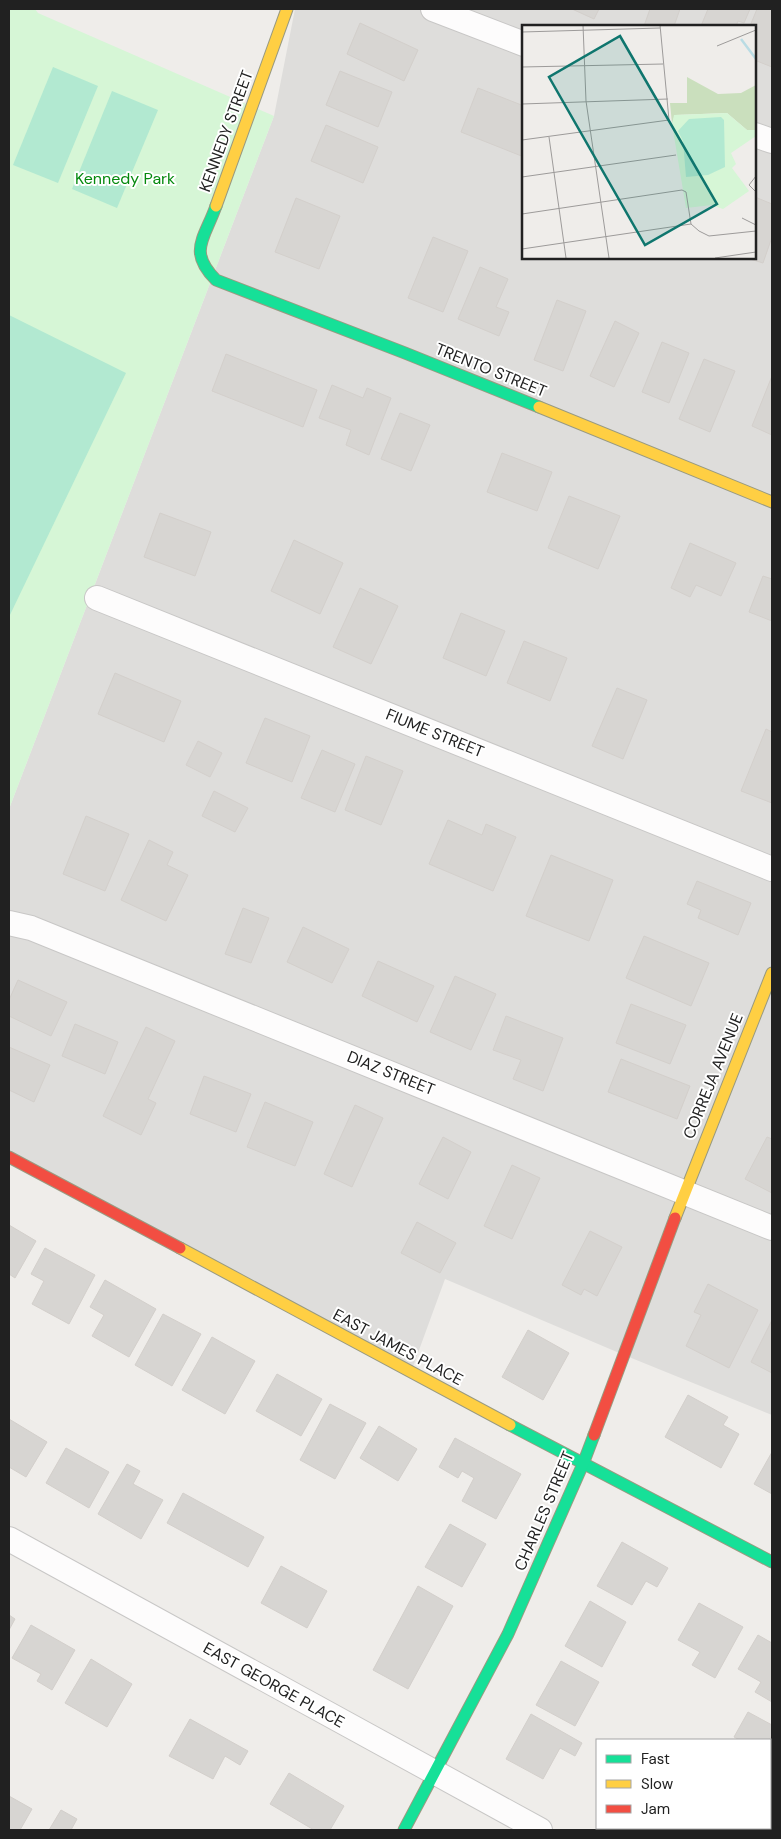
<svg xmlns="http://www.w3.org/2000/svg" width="781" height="1839" viewBox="0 0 781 1839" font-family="'DM Sans',sans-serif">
<rect width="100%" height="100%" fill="#efedea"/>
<!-- residential -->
<path fill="#dedddb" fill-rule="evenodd" d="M 295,9 L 772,9 L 772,1415 L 624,1355 L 445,1279 L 411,1372 L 9,1157 L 9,809 L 274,116 ZM 524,26 L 755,26 L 755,258 L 524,258 Z"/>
<!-- park -->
<polygon fill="#d6f6d6" points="9,9 35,9 38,13 274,116 9,809"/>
<!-- pitch -->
<g fill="#b2e9d1">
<polygon points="53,67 98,86 58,183 13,165"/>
<polygon points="112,91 158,110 117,208 72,189"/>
<polygon points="9,315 126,373 9,617"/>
</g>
<!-- building -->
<g fill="#d7d5d2" stroke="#d3cfcb">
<polygon points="572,9 599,9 594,19"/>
<polygon points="650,9 680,9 674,26 644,26"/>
<polygon points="708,9 750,9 744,23 738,21 736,26 701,26"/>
<polygon points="757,9 772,9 772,67 757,61 755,68 755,26 750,26"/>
<polygon points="360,23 418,50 404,81 347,54"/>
<polygon points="340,71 392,92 378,127 326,105"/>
<polygon points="478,88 524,106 524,157 461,132"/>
<polygon points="326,125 378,147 363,183 311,161"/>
<polygon points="755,197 772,204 772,237 763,263 747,258 755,258"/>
<polygon points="296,198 340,216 319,269 275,252"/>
<polygon points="433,237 468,251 443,312 408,298"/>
<polygon points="480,267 508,279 496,307 509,312 499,336 458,319"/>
<polygon points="557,300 586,311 563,371 534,360"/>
<polygon points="615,321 639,333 614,387 590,376"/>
<polygon points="662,342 689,353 669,403 642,392"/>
<polygon points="226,354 317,390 303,427 212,391"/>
<polygon points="704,359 735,371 710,432 679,419"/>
<polygon points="772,376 772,435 752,426"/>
<polygon points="332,385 363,398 367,388 391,398 369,455 346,445 351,430 319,418"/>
<polygon points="400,413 430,425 411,471 381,459"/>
<polygon points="502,453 552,472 537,511 487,492"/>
<polygon points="569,496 620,516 598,569 548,548"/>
<polygon points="160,513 211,532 195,576 144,557"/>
<polygon points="294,540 343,563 320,614 271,591"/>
<polygon points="690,543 736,563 721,596 696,585 690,597 671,588"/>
<polygon points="763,576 772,579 772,621 749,612"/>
<polygon points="360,588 398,606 371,664 333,647"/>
<polygon points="461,613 505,631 486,676 443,658"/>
<polygon points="524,641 567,658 550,701 507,683"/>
<polygon points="115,673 181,701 164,742 98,714"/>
<polygon points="617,688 647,700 623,759 592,746"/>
<polygon points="265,718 310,736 292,782 246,763"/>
<polygon points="766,729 772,732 772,803 741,791"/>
<polygon points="198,741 222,753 210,777 186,765"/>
<polygon points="322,750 355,764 335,812 301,798"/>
<polygon points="366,756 403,771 381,825 345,810"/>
<polygon points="214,791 248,808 235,832 202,816"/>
<polygon points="86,816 129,834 105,891 63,874"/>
<polygon points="448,820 482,835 486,824 516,837 493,891 429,864"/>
<polygon points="149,840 173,852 167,865 188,875 166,921 121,900"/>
<polygon points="551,855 613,880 589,941 526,916"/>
<polygon points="697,881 751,903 738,935 698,918 701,910 687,904"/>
<polygon points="243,908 269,918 251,963 225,954"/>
<polygon points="303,927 349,949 332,983 287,962"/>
<polygon points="644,936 709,963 691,1006 626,978"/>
<polygon points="378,961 434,986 417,1022 362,996"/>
<polygon points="455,976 496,994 471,1050 430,1032"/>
<polygon points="18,980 67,1002 51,1036 9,1016 9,1000"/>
<polygon points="631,1004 686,1025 670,1064 616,1043"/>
<polygon points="506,1016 563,1038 543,1091 513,1079 521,1060 493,1050"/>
<polygon points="75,1024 118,1042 105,1074 62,1056"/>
<polygon points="146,1027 175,1041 148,1099 156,1103 141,1135 103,1116"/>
<polygon points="9,1047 50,1065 34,1102 9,1090"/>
<polygon points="621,1059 690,1086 677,1119 608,1092"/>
<polygon points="204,1076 251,1094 236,1132 190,1114"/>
<polygon points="265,1102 313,1122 295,1166 247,1147"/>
<polygon points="355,1105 383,1118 352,1187 324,1174"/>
<polygon points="443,1137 471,1152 448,1199 419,1184"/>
<polygon points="767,1137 772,1139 772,1193 745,1179"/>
<polygon points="512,1165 540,1178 512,1239 484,1226"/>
<polygon points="417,1222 456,1243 440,1273 401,1253"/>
<polygon points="9,1225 36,1241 15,1278 9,1274"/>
<polygon points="590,1231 622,1247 597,1296 584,1289 581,1295 562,1285"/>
<polygon points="45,1248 95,1275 69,1324 32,1304 44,1281 31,1274"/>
<polygon points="105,1280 156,1309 129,1357 92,1336 104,1315 90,1307"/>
<polygon points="708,1284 758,1310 729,1368 686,1346 701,1315 694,1312"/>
<polygon points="163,1314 201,1334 172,1386 135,1365"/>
<polygon points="772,1320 772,1373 751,1362"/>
<polygon points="528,1330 569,1353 543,1400 502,1377"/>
<polygon points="212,1337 255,1361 225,1414 182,1390"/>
<polygon points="277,1374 322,1399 301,1436 256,1411"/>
<polygon points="688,1395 728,1417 723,1425 739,1434 721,1468 665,1437"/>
<polygon points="330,1404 366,1423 335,1479 300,1460"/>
<polygon points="9,1419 47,1442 26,1477 9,1467"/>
<polygon points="379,1426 417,1449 398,1481 360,1458"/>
<polygon points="455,1438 521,1474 496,1519 462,1501 474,1478 462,1471 458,1478 439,1467"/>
<polygon points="66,1448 109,1472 89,1508 46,1483"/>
<polygon points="772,1452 772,1494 754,1484"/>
<polygon points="127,1464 140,1471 133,1484 163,1500 141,1539 98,1514"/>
<polygon points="183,1493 264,1537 248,1567 167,1523"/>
<polygon points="450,1524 486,1544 462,1587 425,1567"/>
<polygon points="622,1542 668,1568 657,1587 646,1581 632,1605 597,1586"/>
<polygon points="281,1566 327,1591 307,1628 261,1603"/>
<polygon points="418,1586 453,1606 408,1689 373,1670"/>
<polygon points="590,1601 626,1622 602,1667 565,1646"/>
<polygon points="699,1603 743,1627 715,1678 692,1665 700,1652 678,1640"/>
<polygon points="9,1615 15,1619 9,1630"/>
<polygon points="31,1625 75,1650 52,1690 37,1681 41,1674 12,1658"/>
<polygon points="758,1635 772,1643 772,1702 755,1692 761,1682 738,1669"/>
<polygon points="91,1659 132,1684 107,1727 65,1703"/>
<polygon points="561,1661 599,1682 575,1726 536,1705"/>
<polygon points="748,1712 772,1725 772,1735 769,1740 740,1740 734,1737"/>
<polygon points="531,1714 582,1743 575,1756 560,1748 543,1779 506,1759"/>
<polygon points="190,1719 248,1751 240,1765 225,1756 213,1779 169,1756"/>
<polygon points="289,1773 344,1806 330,1830 314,1830 270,1804"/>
<polygon points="9,1796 32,1809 20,1830 9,1830"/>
<polygon points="61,1810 77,1819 71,1830 49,1830"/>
<polygon points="770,1811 772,1812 772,1830 759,1830 760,1828 770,1828"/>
<polygon points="678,1828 725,1828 724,1830 682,1830"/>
</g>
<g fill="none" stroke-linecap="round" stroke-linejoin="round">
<!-- street casing -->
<g stroke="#c8c7c6" stroke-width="26">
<g id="street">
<polyline points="433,9 524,44"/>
<polyline points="755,135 772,141"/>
<polyline points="97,598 772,869"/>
<polyline points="9,923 31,928 772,1228"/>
<polyline points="9,1539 540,1830"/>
</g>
</g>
<!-- fast casing -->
<g stroke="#999a80" stroke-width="13">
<g id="fast">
<path d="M 216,206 C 205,238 187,251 216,280 L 405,353 L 539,407"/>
<polyline points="510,1425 772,1562"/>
<polyline points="404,1830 508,1634 583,1464 594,1435"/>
</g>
</g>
<!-- slow casing -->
<g stroke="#999a80" stroke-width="13">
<g id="slow">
<polyline points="216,206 287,9"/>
<polyline points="539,407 772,502"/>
<polyline points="675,1218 772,973"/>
<polyline points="180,1248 510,1425"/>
</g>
</g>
<!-- jam casing -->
<g stroke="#999a80" stroke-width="13">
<g id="jam">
<polyline points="9,1157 180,1248"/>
<polyline points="594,1435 675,1218"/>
</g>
</g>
<!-- street -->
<use href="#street" stroke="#fdfcfc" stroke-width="24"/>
<!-- fast -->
<use href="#fast" stroke="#16e098" stroke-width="11"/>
<!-- slow -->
<use href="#slow" stroke="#ffcf43" stroke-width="11"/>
<!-- jam -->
<use href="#jam" stroke="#f24e42" stroke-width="11"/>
</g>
<g text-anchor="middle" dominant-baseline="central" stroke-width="4" stroke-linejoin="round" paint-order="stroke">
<!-- street labels -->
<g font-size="16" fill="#212121" stroke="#fff">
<text transform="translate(226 131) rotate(-70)">KENNEDY STREET</text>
<text transform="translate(491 370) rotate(22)">TRENTO STREET</text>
<text transform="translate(435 733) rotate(22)">FIUME STREET</text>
<text transform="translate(391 1073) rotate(22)">DIAZ STREET</text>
<text transform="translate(713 1076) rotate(-68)">CORREJA AVENUE</text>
<text transform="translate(398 1347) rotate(28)">EAST JAMES PLACE</text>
<text transform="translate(544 1511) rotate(-67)">CHARLES STREET</text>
<text transform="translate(274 1685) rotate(29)">EAST GEORGE PLACE</text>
</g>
<!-- park labels -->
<g font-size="16" fill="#04890d" stroke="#fff">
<text x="125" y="178">Kennedy Park</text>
</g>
</g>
<!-- overview -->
<g transform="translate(522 25)">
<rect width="234" height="234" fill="#efedea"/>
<path d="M 165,52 L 196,69 L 219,68 L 234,60 L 234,105 L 225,105 L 205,88 L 153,90 L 150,99 L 148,78 L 165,78 Z" fill="#cadfbd"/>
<path d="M 205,88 L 225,105 L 234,105 L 234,111 L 209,128 L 214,139 L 210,143 L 227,166 L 201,184 L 190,180 L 164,183 L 150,99 L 152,90 Z" fill="#d6f6d6"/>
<path d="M 199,92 L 202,95 L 203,142 L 186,150 L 164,152 L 161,116 L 156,106 L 167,94 Z" fill="#b2e9d1"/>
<path fill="none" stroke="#badce4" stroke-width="2.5" d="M 219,14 L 234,34"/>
<path fill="none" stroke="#9d9b9a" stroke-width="1" d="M 61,0 L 64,76 L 87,233M 0,7 L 138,3M 195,21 L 234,5M 0,42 L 141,39M 0,79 L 146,74M 27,112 L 44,233M 0,115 L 147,95 L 138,0M 234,151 L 227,160 L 234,167M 0,152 L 154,130M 0,189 L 160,165 L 164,167 L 169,199 L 177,206 L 187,211 L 234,206M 220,193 L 234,200M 0,224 L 169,199M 193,233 L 234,227"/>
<path fill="#0f766e" fill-opacity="0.15" stroke="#0f766e" stroke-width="2.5" d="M 98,11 L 195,179 L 123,220 L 27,52 Z"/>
<rect width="234" height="234" fill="none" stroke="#212121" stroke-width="2.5"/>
</g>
<!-- border -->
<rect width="781" height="1839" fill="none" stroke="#212121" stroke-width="20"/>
<!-- legend -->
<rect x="596" y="1739" width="175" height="90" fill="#ffffff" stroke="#a6a6a6"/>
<rect x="606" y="1755" width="25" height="8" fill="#16e098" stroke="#a6a6a6"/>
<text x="641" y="1764" font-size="15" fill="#212121">Fast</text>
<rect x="606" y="1780" width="25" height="8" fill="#ffcf43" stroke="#a6a6a6"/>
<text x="641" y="1789" font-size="15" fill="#212121">Slow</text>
<rect x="606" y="1805" width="25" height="8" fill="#f24e42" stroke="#a6a6a6"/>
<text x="641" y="1814" font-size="15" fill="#212121">Jam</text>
</svg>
